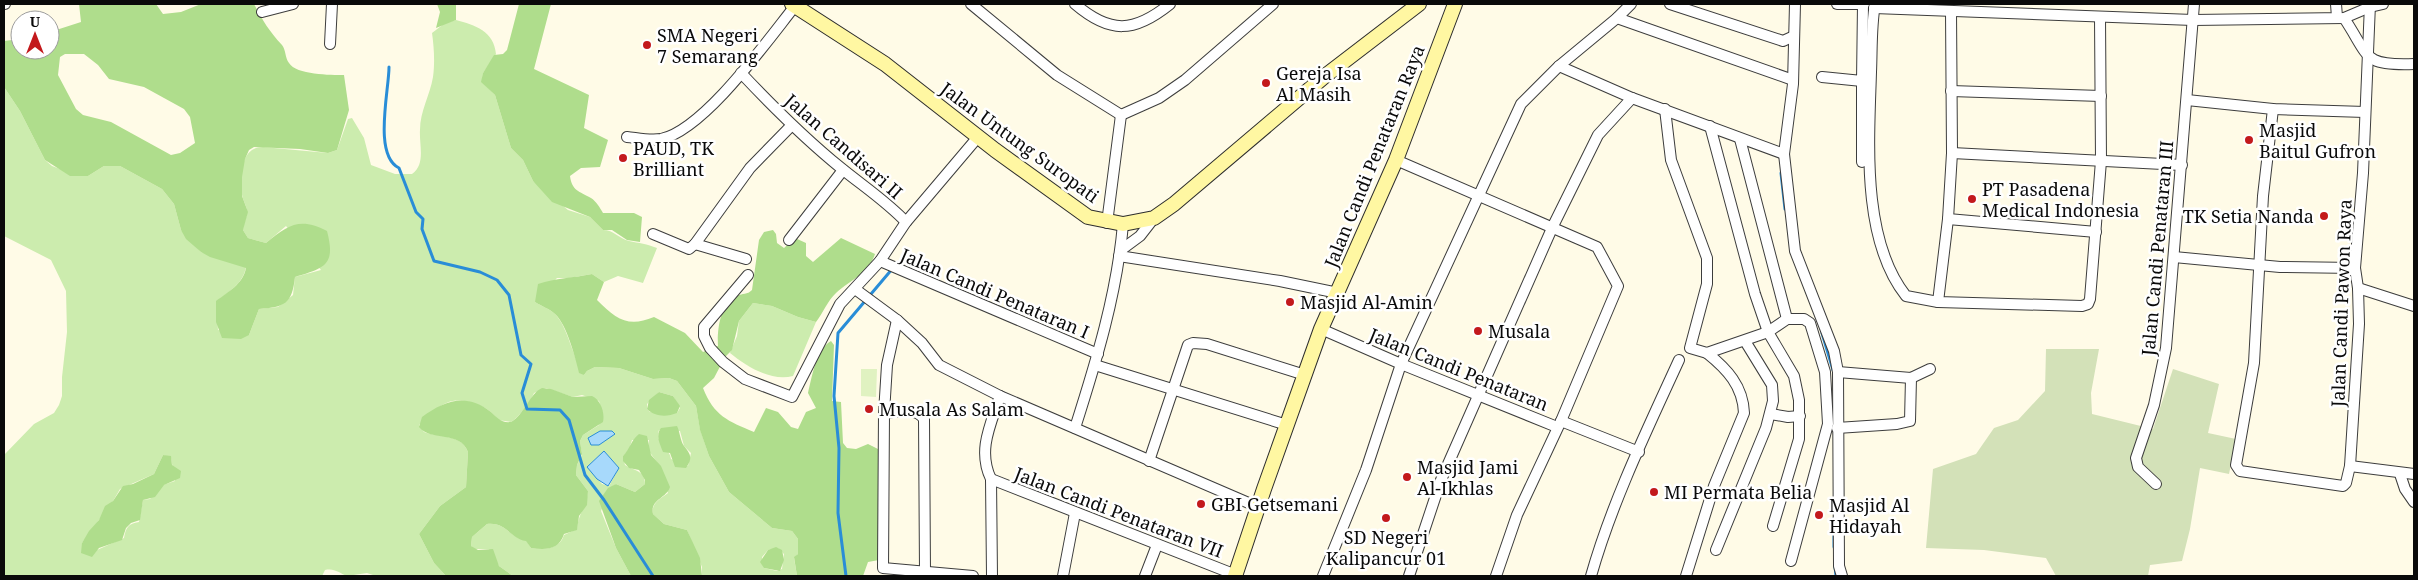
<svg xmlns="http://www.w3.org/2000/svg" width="2418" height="580" viewBox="0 0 2418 580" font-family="'Noto Serif',serif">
<rect width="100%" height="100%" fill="#fffbe7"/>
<!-- green -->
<g fill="#ccecae" fill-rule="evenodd">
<path d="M 456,20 C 475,25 494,31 496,54 L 483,73 L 482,82 L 495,95 L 511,148 L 523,160 L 533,181 L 568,210 L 590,217 L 603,230 C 614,230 618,238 629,241 C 639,243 647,244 657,248 L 643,283 L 618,276 L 604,282 L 592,274 L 569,278 L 557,278 L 535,302 C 541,306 550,309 555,314 C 568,327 573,359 584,375 L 587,371 L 595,367 L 619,368 L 653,379 L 669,378 L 677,381 L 696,406 L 700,429 L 709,456 L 729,492 L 772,528 L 792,531 L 798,539 L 798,554 L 794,558 L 797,576 L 702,576 L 702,567 L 687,530 L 664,524 L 653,514 C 651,503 660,499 668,493 L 657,462 L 648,450 L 649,440 L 632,440 L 629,450 L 623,456 L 625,465 C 634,471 645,470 645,484 L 635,492 L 616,484 L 612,487 L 601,511 L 616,548 L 631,576 L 513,576 L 499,566 L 489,549 L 474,549 L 471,546 L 472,537 L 487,524 C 507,522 509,538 526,540 L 531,548 C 544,550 560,549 564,535 L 577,529 C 578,514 586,508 588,491 L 576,475 L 577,465 L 582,455 L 580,441 L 583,435 L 599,425 L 603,414 L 599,401 L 582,395 L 573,397 L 546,388 L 534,393 C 530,402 519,417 511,422 L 498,420 C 493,412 485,407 476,404 C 447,394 439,407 419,425 L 424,432 C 439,438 461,433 468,452 L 466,487 L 440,506 L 419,534 L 434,563 L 446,576 L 376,576 L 367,573 L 347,576 C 339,573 335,568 325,570 L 322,576 L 4,576 L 4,455 L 34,424 L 54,413 L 59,405 L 62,396 L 62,377 L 67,332 L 66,291 L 51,260 L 4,236 L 4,87 L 20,111 L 45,160 L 52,166 L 79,176 L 88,176 L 104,166 L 120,166 L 162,189 L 174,204 L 181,230 L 201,252 L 246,267 C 243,284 228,292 216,302 L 218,330 L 249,335 L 259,309 L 278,307 L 293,295 L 295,277 L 321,270 L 286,226 L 266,243 L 248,238 L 243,230 C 243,223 248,216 247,210 C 246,205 243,200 242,195 C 240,177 240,147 263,147 L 328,153 L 337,150 L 348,119 L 352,118 L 364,138 L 371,165 L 395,174 L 412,174 C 426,164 419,145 420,130 C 420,111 430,95 433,77 C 435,63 434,47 432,33 L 445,23 ZM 659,392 L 673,396 L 680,408 L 677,413 L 650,412 L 647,409 L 647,404 ZM 659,430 L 680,431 L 684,446 L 691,453 L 688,466 L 671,459 C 670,448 654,443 659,430 ZM 604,451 L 619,468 L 609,486 L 602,484 L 587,467 ZM 163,455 L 171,458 L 175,481 L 163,485 L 150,499 L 143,500 L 139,522 C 128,524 126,527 124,538 L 97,550 L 82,543 L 113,501 L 120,489 L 154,474 ZM 778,548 L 784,554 L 782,569 L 777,571 L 764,568 L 762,557 L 768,550 Z"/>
<path d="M 753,303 L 772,306 L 798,317 L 816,322 L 793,376 C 771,382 746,366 730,353 L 737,336 L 739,321 Z"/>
</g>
<!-- forest -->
<g fill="#afdd8c" fill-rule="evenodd">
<path d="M 79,4 L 156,4 L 163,14 L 181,12 L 201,4 L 254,4 C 263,21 269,31 282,45 C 286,50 285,58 289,63 C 296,75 331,75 344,75 L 349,110 L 337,150 L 328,153 L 300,149 L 254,147 L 249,150 L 245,159 L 242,177 L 242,196 L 248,212 L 243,230 L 248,238 L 266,243 C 288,225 300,217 327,231 C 336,265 325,268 295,277 C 292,304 285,307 259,309 L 249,335 L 241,339 L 222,338 L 216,322 L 216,301 C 228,292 243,284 246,268 L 210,257 L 201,252 L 186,239 L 181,230 L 174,204 L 162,189 L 120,166 L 104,166 L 88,176 L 70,176 L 45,160 L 20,111 L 4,87 L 4,41 L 20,39 L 20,50 L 50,50 L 50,32 L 81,22 ZM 65,54 L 84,54 L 98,65 L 109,79 L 144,87 L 184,109 L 190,117 L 195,143 L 180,153 L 171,155 L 111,122 L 83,115 L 76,109 L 58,75 L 60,57 Z"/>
<polygon points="437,4 456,4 456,20 436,28 440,12"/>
<path d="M 519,4 L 551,4 L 534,69 L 589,95 L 584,128 L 608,140 L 600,167 L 581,168 L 570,176 C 572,191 579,191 591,198 C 596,201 600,208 603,213 L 634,213 L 642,217 L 640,242 L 627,240 L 612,230 L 603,230 L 590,217 L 552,202 L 533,181 L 523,160 L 511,148 L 495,95 L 481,82 L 483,73 L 494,55 L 503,54 L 507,50 Z"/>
<path d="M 773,230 L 776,234 L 777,243 L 784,248 L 795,238 L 806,243 L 806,256 L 813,262 L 841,238 L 875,254 C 868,275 851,279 836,293 C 828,300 823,313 816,322 L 798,317 L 772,306 L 753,303 L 739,321 L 732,350 L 725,357 L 714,378 L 703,388 C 714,416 728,421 754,432 L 766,408 L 778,412 L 791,427 L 798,429 L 806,412 L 816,408 L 808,393 C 812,377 816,349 831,341 L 834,345 L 832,401 L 841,402 L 843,443 L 847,448 L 856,449 L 868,444 L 878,449 L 879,560 L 868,562 L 863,576 L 797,576 L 794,557 L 798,554 L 798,539 L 792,531 L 772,528 L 729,492 L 709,456 L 700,430 L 696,406 L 677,381 L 669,378 L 653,379 L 619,368 L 595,367 L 587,371 L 584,375 L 579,373 C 575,357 567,325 555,314 C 550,309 541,306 535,302 L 538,284 C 556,278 573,278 592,274 L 604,282 L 597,300 C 616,319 628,328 654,317 L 685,333 L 703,352 L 718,346 C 717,331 720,302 737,296 C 743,293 747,295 752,290 L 759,240 L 764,232 Z"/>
<path d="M 542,388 L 551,389 L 573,397 L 592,396 C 601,400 605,413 603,422 L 583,435 L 580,441 L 582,454 L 577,465 L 576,475 L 588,491 L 587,505 L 579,516 L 577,530 L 564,534 C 559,550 546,550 531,548 L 526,541 C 509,538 507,522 487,524 L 472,537 L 471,546 L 478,550 L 493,549 L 499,566 L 513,576 L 446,576 L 434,563 L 419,534 L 440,506 L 466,487 L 468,452 C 460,430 431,442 419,427 L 422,417 C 444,401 466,392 491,412 C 498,418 500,423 511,422 C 524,415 530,393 542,388 Z"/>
<path d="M 659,392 L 673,396 L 680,406 L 677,413 C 667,417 655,417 647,409 L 649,400 Z"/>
<path d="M 677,426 C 680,432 680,440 684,446 C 691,455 693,458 686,468 L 675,467 L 670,453 L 663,452 C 660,444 655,435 661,428 Z"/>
<path d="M 639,434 L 647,436 L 651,455 L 661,466 L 670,487 C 666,499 650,499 653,514 L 664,524 L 687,530 L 700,558 L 702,576 L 631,576 L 616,548 L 599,501 L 608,488 L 616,484 L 635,492 L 645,484 L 645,480 L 639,470 L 629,468 L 623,461 L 623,456 C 630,449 631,440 639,434 Z"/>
<polygon points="163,455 171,456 172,465 181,471 180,478 164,485 155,497 143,500 140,520 131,523 126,528 122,540 99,548 92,557 81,553 82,543 89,531 99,520 105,506 113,501 123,486 133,484 154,474"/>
<polygon points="776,547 782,550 784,560 780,571 764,568 760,562 768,550"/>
</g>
<!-- cemetery -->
<polygon fill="#d3e1b8" points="2046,349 2099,349 2091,393 2092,414 2153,429 2173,369 2219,384 2208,433 2236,439 2229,474 2200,468 2190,529 2182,561 2150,565 2148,576 2056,576 2046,558 1984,550 1926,548 1933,469 1976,454 1994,428 2018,420 2045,391"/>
<!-- pitch -->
<polygon fill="#e0f2c1" points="861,369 877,369 876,397 861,396"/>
<!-- water -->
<g fill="#a7d9fb" stroke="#298dd7">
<polygon points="600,431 612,431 615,434 599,445 591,445 588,438"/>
<polygon points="604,451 619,468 608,486 597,479 587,467"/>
</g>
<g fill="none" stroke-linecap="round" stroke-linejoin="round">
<!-- stream -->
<g stroke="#298dd7" stroke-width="3">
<path d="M 389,67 C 389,91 373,155 399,168 L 416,212 L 423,219 L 422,229 L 434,261 L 480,272 L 497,280 L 509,295 L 521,355 L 531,364 L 522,393 L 527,409 L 560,410 L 569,420 L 585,475 L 604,500 L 653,576"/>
<polyline points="1781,173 1785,209"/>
<polyline points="1822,333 1833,370"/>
<polyline points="1834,518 1834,547"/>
<polyline points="1835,566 1836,576"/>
<polyline points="846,576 838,513 839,448 834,396 838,333 893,268"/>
</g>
<!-- street casing -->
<g stroke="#3d3d3d" stroke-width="12">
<g id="street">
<polyline points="4,4 5,4"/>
<polyline points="971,4 1057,75 1121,115"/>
<path d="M 1075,4 C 1110,34 1134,33 1170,4"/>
<polyline points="1670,4 1783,41 1794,36"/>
<polyline points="1795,4 1793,84 1784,154 1795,251 1834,351 1838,372 1839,566 1842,576"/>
<polyline points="1837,4 1864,4"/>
<path d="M 1875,4 C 1871,26 1872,50 1871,72 C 1869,141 1861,239 1906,296 L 1938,302 L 2082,306 L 2088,304 L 2090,299 L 2101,161 L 2100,17"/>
<polyline points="2336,4 2337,17"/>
<polyline points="1874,8 2193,20 2344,18 2370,7 2383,4"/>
<polyline points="262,12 293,4"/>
<polyline points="1617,18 1793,80"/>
<path d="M 2344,18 C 2370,57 2362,66 2414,64"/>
<polyline points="330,44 332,4"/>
<polyline points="1559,66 1632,98 1784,154"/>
<path d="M 741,73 C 774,108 804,138 841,168 C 863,186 886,201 906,222"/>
<polyline points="1822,77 1862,81 1863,4"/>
<polyline points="1862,81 1862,162"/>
<polyline points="1951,91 2101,96"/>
<polyline points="2187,100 2273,109 2365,112"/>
<polyline points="1665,109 1671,160 1707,258 1707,284 1690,348 1707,353 1768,332 1787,319 1804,319 1810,323 1825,372 1828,424 1791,561"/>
<polyline points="2273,109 2263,196 2254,363 2236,465 2240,471 2343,486 2346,483 2350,466 2359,324 2358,288 2355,268 2363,173 2370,4"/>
<polyline points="1121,115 1159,98 1185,80 1273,4"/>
<polyline points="1710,126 1755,294 1768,332 1794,376 1799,400 1799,439 1773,526"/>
<path d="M 627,137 C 637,138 650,141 661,139 C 704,130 767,41 795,6"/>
<polyline points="1740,139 1787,319"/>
<polyline points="1952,153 2182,165"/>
<polyline points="1396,160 1597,247 1618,286 1561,421 1517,515 1496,576"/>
<polyline points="1948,219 2096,232"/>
<polyline points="1107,223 1121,115"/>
<polyline points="653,234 689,249 695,244 750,168 791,126"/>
<polyline points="789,240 843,170"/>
<polyline points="695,244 746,259"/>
<polyline points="1121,250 1140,236 1154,218"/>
<polyline points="1119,256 1280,281 1338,293"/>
<polyline points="2174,257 2280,267 2355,268"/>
<polyline points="880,261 1098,354"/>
<polyline points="748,275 704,327 704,336 710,348 723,362 745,379 792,397 840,304 880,261 906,222 978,137"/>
<polyline points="2358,288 2414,306"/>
<polyline points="855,289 897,320 922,343 939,365 1000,396 1258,507"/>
<polyline points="1938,302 1948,219 1952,153 1951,11"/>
<polyline points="897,320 887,365 884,413 883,568 973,576"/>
<polyline points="1321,329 1401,364 1557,427"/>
<polyline points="1095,365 1287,425"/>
<polyline points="1838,372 1911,378 1930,369"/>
<path d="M 884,413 C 898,412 915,406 924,419 L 925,572"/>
<polyline points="1771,414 1788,417 1800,416"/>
<polyline points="1561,421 1639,452"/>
<path d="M 1075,428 C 1096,362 1117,294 1123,224"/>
<polyline points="1837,428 1897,424 1910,421 1911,378"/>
<polyline points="1149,461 1188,345 1193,343 1207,344 1305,375"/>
<polyline points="2350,466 2414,474"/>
<polyline points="2400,474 2405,489 2414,502"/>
<polyline points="991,479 1236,575"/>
<polyline points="2156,484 2138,467 2136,458 2154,405 2166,348 2194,4"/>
<polyline points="1716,550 1766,428 1773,401 1772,385 1745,341"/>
<path d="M 992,576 L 991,479 C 977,450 991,424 1000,396"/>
<polyline points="1063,576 1075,513"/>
<polyline points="1145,576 1157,545"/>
<polyline points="1323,576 1366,470 1401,364 1521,104 1559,66 1617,18 1631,4"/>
<polyline points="1409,576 1441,480 1553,226 1598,135 1632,98"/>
<path d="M 1591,576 C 1612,502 1647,430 1679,360"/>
<path d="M 1686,576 L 1714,486 L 1744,413 C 1743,386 1727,369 1707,353"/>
</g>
</g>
<!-- secondary casing -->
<g stroke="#2c2c2c" stroke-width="16">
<g id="secondary">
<polyline points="792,4 885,64 995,150 1088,217 1123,224 1154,218 1174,204 1325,76 1419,4"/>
<polyline points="1235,576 1264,489 1321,329 1396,160 1455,4"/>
</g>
</g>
<!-- street -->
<use href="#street" stroke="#fff" stroke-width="10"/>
<!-- secondary -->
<use href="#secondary" stroke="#fff7a2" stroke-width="14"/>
</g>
<!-- markers -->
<g fill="#c3191c" stroke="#fff" stroke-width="2">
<circle cx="647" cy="45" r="5"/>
<circle cx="1266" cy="83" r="5"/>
<circle cx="2249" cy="140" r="5"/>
<circle cx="623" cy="158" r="5"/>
<circle cx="1972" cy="199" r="5"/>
<circle cx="2324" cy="216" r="5"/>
<circle cx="1290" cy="302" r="5"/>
<circle cx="1478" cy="331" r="5"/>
<circle cx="869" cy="409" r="5"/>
<circle cx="1407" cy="477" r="5"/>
<circle cx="1654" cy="492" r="5"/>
<circle cx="1201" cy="504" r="5"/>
<circle cx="1819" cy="515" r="5"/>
<circle cx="1386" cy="518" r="5"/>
</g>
<g text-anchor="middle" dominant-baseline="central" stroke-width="5" stroke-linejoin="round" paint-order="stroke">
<!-- poi labels -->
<g font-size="18" fill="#0a0a0a" stroke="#fff" text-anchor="start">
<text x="657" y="35">SMA Negeri<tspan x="657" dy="21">7 Semarang</tspan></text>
<text x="1276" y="73">Gereja Isa<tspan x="1276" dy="21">Al Masih</tspan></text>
<text x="2259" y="130">Masjid<tspan x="2259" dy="21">Baitul Gufron</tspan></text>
<text x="633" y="148">PAUD, TK<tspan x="633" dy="21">Brilliant</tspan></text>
<text x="1982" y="189">PT Pasadena<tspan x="1982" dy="21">Medical Indonesia</tspan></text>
<text x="2314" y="216" text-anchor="end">TK Setia Nanda</text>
<text x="1300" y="302">Masjid Al-Amin</text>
<text x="1488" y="331">Musala</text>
<text x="879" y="409">Musala As Salam</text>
<text x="1417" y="467">Masjid Jami<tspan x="1417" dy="21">Al-Ikhlas</tspan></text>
<text x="1664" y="492">MI Permata Belia</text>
<text x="1211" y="504">GBI Getsemani</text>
<text x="1829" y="505">Masjid Al<tspan x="1829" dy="21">Hidayah</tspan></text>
<text x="1386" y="537" text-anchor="middle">SD Negeri<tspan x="1386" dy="21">Kalipancur 01</tspan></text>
</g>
<!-- street labels -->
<g font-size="18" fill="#0a0a0a" stroke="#fff">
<text transform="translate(1020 142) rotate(36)">Jalan Untung Suropati</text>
<text transform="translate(844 146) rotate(41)">Jalan Candisari II</text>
<text transform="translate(1374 156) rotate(-68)">Jalan Candi Penataran Raya</text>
<text transform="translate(2157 248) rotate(-85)">Jalan Candi Penataran III</text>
<text transform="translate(995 293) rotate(23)">Jalan Candi Penataran I</text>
<text transform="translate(2341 303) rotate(-88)">Jalan Candi Pawon Raya</text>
<text transform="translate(1459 369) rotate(22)">Jalan Candi Penataran</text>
<text transform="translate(1119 512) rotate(21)">Jalan Candi Penataran VII</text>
</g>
</g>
<!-- border -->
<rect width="2418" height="580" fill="none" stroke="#0a0a0a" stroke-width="10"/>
<!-- north arrow -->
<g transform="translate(35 35)"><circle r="24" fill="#ffffff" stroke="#9d9d9d"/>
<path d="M0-4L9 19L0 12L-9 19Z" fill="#c3191c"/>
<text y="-8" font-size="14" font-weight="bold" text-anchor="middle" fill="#0a0a0a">U</text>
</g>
</svg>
